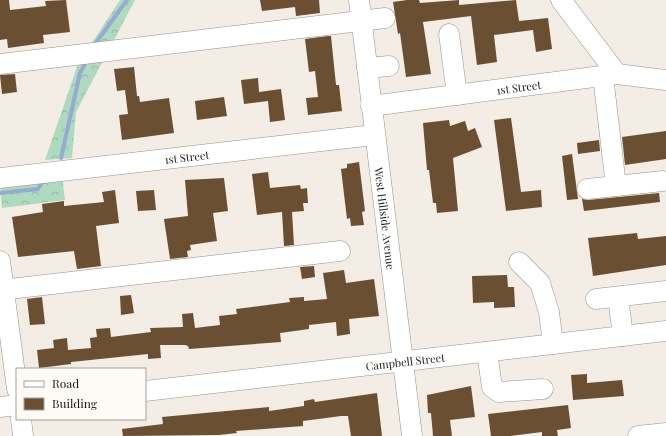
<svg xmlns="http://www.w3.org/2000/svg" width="666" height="436" viewBox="0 0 666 436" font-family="'Playfair Display',serif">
<defs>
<pattern id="forest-crowns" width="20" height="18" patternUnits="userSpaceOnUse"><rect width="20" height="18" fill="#afd9c1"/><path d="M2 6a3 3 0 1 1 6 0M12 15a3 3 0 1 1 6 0" fill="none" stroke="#96baa5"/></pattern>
</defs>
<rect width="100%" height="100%" fill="#f3ede6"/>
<!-- forest -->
<g fill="url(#forest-crowns)">
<polygon points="120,0 135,0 76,112 72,158 45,160 78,64"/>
<polygon points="62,176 65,200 2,208 0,183"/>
</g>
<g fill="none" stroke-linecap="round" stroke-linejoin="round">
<!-- stream -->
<g stroke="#95abcf" stroke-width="4">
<polyline points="93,47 127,0"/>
<polyline points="61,158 80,73 87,60"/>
<polyline points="0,193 38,189 44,180"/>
</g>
</g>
<!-- building -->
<g fill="#6b4f32">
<polygon points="0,0 9,0 10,10 46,6 45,1 66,0 70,32 43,35 44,43 8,48 7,39 0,40"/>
<polygon points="260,0 319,0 320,13 296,16 295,7 262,11"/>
<polygon points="407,0 419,0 420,3 459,0 459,5 516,0 519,21 548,18 552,49 536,52 533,30 494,35 497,62 477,65 471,16 423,22 431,74 406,77 400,33 398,34 393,2"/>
<polygon points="328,36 331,36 336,85 339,85 342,111 308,115 306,98 318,97 315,71 309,72 305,39"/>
<polygon points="134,67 137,96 139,96 140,102 169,98 174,133 122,140 119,115 128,114 125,90 117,91 114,69"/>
<polygon points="15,74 17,92 2,94 0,75"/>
<polygon points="258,78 259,92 281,89 285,120 270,122 268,101 244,104 241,80"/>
<polygon points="224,97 227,116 197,120 195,101"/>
<polygon points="511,118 521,192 541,190 542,207 506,211 494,120"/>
<polygon points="449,120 450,126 465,121 468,131 475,128 482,147 453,158 458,211 437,213 436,203 433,203 429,170 427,170 423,123"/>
<polygon points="666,131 666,159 625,165 622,137"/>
<polygon points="599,140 600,151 578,154 577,143"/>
<polygon points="572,154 578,199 567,200 562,156"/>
<polygon points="359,162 365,211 362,212 364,225 351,226 350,218 347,219 341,169 347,168 347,164"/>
<polygon points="268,172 270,188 300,185 301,189 307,188 308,203 303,203 304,211 292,212 294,245 284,246 282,212 257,215 252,174"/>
<polygon points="224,178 228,211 213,213 217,241 190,245 191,250 187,251 188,257 170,259 164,219 188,216 185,180"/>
<polygon points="115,190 119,223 96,226 101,266 77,269 74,251 18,257 12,217 43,212 42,204 64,201 64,206 104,202 102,192"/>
<polygon points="154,190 156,210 138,211 136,191"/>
<polygon points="659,193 660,202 584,211 582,199 588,200"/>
<polygon points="637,233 638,239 666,236 666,265 593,276 588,238"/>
<polygon points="314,266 315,277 302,279 300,267"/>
<polygon points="344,270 346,283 374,279 379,316 349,319 350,334 337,336 336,322 309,325 309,329 280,333 281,342 189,349 188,346 185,345 160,345 161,358 148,359 148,354 71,362 71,364 39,368 37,350 54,348 53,340 67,338 68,350 91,348 90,338 97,337 96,329 110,328 111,337 151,332 150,328 183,327 182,314 193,313 195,328 220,325 219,316 237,314 236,309 290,302 289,298 304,297 304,301 327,299 323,273"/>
<polygon points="507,275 508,287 514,287 515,307 494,308 494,302 473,303 472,276"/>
<polygon points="131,295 134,313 121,315 120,296"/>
<polygon points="42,297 45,324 30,325 27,299"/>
<polygon points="587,374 587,383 622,380 624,396 573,400 571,375"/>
<polygon points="471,386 475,417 450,420 452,436 433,436 431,413 428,413 427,395"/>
<polygon points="377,393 382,436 351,436 348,416 341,416 303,421 303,426 236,431 237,433 219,435 123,436 122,429 163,424 162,417 269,407 269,411 304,406 304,401 314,399 315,402"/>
<polygon points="568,405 571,428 557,430 558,436 542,436 542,432 510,436 491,436 488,414"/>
</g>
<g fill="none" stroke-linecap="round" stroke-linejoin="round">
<!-- minor casing -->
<g stroke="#96918b" stroke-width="21">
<g id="minor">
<path id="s1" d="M 359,0 L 412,436"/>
<polyline points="561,0 617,74"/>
<polyline points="449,34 457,95"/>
<polyline points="0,64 385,18"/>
<polyline points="367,68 389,66"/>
<polyline points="603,76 616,186 663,181"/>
<path id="s2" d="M 371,106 L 617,74 L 666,80"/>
<path id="s3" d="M 0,178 L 374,135"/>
<polyline points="587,189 616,186"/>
<polyline points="0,261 17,389"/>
<polyline points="519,262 540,283 549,312 553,344"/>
<polyline points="0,290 340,251"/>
<polyline points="618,297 623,336"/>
<polyline points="596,299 666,291"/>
<polyline points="487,352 492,387 499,392 543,389"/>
<path id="s4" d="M 145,391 L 666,331"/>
<polyline points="0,407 17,405"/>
<polyline points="21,419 23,436"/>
<polyline points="638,436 666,433"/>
</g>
</g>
<!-- minor -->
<use href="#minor" stroke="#fff" stroke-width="20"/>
</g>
<g text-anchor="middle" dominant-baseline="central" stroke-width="4" stroke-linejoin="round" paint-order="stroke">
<!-- street labels -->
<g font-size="11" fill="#1b1916" stroke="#fefbf7">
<text stroke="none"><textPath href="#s2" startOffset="149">1st Street</textPath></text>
<text stroke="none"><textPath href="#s3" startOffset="188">1st Street</textPath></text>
<text stroke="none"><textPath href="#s1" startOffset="220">West Hillside Avenue</textPath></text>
<text stroke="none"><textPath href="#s4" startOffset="262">Campbell Street</textPath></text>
</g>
</g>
<!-- legend -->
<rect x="16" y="368" width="130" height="52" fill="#fefbf7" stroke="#a3a19d"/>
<rect x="24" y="381" width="20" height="6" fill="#ffffff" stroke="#a3a19d"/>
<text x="52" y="388" font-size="12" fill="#1b1916">Road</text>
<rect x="24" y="398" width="20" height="12" fill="#6b4f32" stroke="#a3a19d"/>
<text x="52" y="408" font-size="12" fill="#1b1916">Building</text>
</svg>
